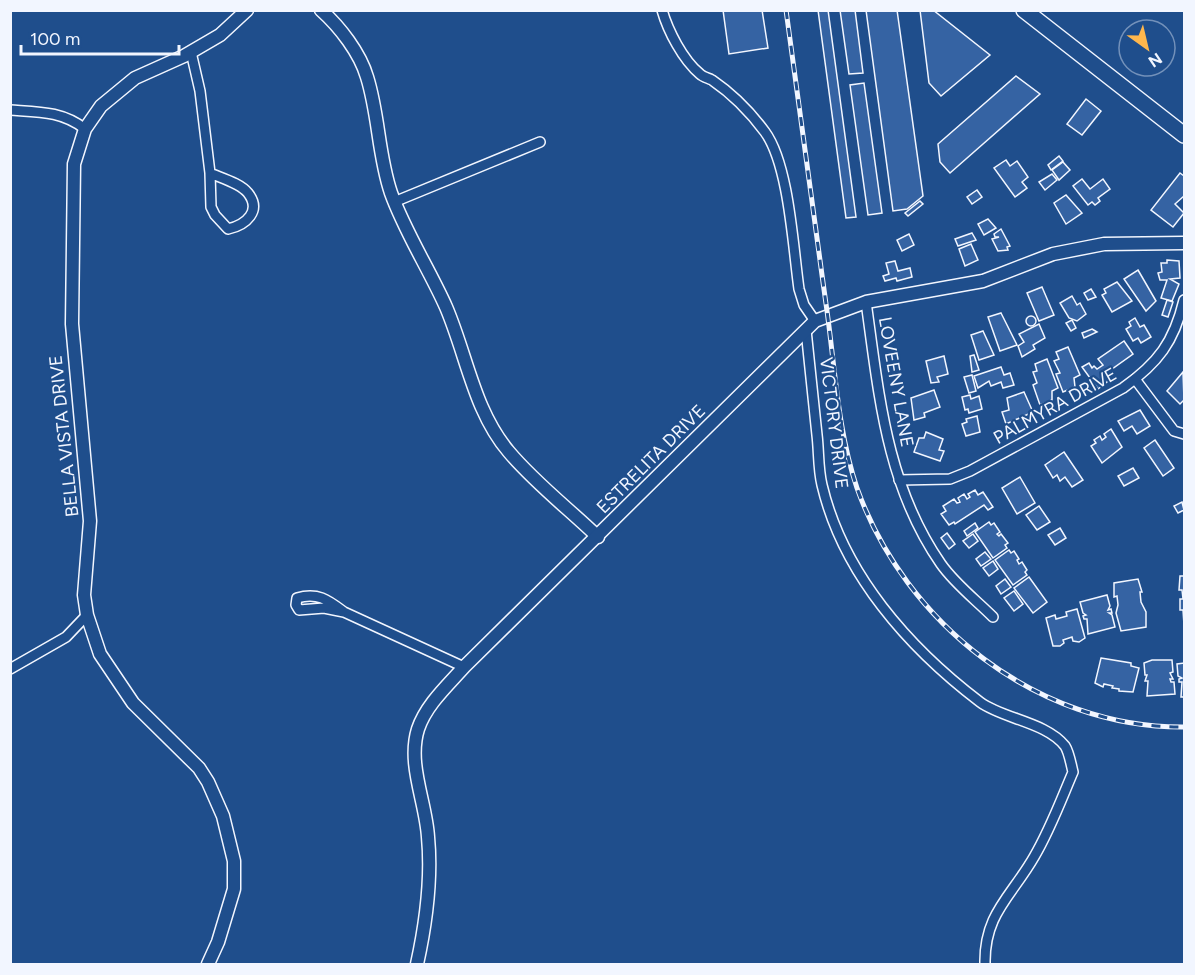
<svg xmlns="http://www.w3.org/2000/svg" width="1195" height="975" viewBox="0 0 1195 975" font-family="Figtree,sans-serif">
<rect width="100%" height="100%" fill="#1f4e8c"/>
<!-- building -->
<g fill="#3563a3" stroke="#f2f6ff" stroke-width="1.5">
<polygon points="723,10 762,10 768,48 729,54"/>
<polygon points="818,10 828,10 856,217 846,218"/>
<polygon points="840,10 855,10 863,73 849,74"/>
<polygon points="866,10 897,10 923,196 907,209 893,211"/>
<polygon points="920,10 933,10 990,55 941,96 929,83"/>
<polygon points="1165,41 1173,48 1165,58"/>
<polygon points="1016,76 1040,94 950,173 940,162 938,144"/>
<polygon points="864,83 882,213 868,215 850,85"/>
<polygon points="1086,99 1101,111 1082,135 1067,124"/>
<polygon points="1059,156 1063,161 1051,170 1048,165"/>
<polygon points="1006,160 1010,166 1017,161 1028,177 1022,182 1027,188 1015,197 994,168"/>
<polygon points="1063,162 1070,170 1059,180 1052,170"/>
<polygon points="1180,173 1184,176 1184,196 1175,204 1184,213 1173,227 1151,210"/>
<polygon points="1052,174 1057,180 1045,190 1039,182"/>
<polygon points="1082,179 1090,189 1103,179 1110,189 1098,198 1100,201 1095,205 1092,202 1088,205 1073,186"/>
<polygon points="977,190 982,197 972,204 967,197"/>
<polygon points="1066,195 1082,213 1066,224 1054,203"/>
<polygon points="920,201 923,204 908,216 905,213"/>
<polygon points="988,219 996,228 984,235 978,224"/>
<polygon points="1001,229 1010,246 1007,247 1008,250 998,251 992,239 999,237 995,237 994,234"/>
<polygon points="972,233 976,240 958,246 955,239"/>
<polygon points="909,234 914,245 902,251 897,240"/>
<polygon points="971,244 978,260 965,266 959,249"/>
<polygon points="1167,260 1179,261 1180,278 1170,279 1179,284 1172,301 1161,298 1167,280 1160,280 1158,273 1162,272 1161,263 1167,263"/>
<polygon points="895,261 898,271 910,268 912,277 897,281 896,278 885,281 883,276 889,274 886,263"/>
<polygon points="1138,270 1156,301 1146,311 1124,279"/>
<polygon points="1117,282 1132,301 1112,312 1102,295 1106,293 1104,289"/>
<polygon points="1042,287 1054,315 1039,321 1027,293"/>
<polygon points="1091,289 1096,297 1088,300 1084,293"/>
<polygon points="1072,296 1077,305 1080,303 1086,314 1077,321 1069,318 1060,303"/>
<polygon points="1167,300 1173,302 1168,317 1162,315"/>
<polygon points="1001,313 1017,345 1000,351 988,317"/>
<circle cx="1031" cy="321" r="5"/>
<polygon points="1135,318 1140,327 1144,325 1151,337 1141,343 1138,338 1133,341 1126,329 1131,326 1129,322"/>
<polygon points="1072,320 1076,328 1071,331 1066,323"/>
<polygon points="1039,324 1045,338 1033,345 1035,349 1022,357 1018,346 1024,342 1019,334"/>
<polygon points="1092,329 1097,332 1084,338 1082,333"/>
<polygon points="983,331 994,355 979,360 971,335"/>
<polygon points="1124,341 1133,354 1108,372 1112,378 1098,389 1082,367 1089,363 1092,368 1094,366 1097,369 1103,365 1098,359"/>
<polygon points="1068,347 1080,375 1074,378 1075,387 1063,392 1056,374 1060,373 1054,361 1059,359 1056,352"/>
<polygon points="974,355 979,370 972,372 970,356"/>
<polygon points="944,356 948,374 937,377 939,382 931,383 926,361"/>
<polygon points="1047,359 1058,388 1052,391 1052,400 1040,405 1033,385 1037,383 1033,372 1037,371 1035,364"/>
<polygon points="1001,367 1004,375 1010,373 1014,385 1003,388 1001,382 991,386 989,381 978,388 974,376"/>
<polygon points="1183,372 1184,400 1180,404 1167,391"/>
<polygon points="972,375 976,391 969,393 964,377"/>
<polygon points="934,390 940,407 924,413 925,417 914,420 911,398"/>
<polygon points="1024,392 1033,412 1006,424 1002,412 1009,410 1007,398"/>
<polygon points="970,395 971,399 979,396 982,409 969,413 968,409 965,410 962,397"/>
<polygon points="1140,410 1150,426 1137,434 1132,426 1124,431 1118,421"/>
<polygon points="977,416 980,432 966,436 962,424 967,422 966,419"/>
<polygon points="1111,429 1122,447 1102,463 1091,446 1096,443 1094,440 1100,436 1102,440 1106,437 1104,434"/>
<polygon points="926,432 943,439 939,450 944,451 940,461 914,452 919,438 924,438"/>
<polygon points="1155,440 1174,468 1163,476 1144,448"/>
<polygon points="1064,452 1083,480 1072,487 1065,477 1060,481 1057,475 1053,478 1045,465"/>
<polygon points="1133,468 1139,478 1124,486 1118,476"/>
<polygon points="1020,477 1035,503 1017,514 1002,488"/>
<polygon points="975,490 978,495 983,492 993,507 988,510 984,505 955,524 954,522 949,525 941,514 946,511 943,506 954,499 957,503 960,502 958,498 964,494 967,499 970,497 968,494"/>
<polygon points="1182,502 1184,510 1178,513 1174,506"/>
<polygon points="1039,506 1050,522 1037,530 1026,515"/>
<polygon points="989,522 991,525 994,523 1000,532 997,534 999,536 1001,534 1008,543 1005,545 1007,548 993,558 975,532"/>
<polygon points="975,523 978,528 967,536 964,531"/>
<polygon points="1060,528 1066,538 1055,545 1048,535"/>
<polygon points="947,533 955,544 949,549 941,538"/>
<polygon points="973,534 978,541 969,548 963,541"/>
<polygon points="1009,550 1011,553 1014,551 1019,559 1017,560 1019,564 1022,562 1027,570 1025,572 1027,575 1013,585 995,560"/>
<polygon points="985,552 991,559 981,566 976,559"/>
<polygon points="993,561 998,569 989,576 983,568"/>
<polygon points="1180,576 1184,576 1184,625 1183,610 1180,610 1180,599 1183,599 1182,590 1179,590"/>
<polygon points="1029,577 1047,602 1033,613 1014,588"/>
<polygon points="1005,579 1011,587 1001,594 996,586"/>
<polygon points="1138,579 1142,592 1140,592 1141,602 1146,612 1146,627 1121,631 1116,613 1118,605 1117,596 1114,597 1114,583"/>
<polygon points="1014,591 1023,604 1014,611 1004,598"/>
<polygon points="1107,595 1110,606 1108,610 1111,609 1112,613 1109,613 1112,615 1115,627 1088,634 1087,619 1084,619 1083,616 1086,615 1083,613 1080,602"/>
<polygon points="1077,609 1085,638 1079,642 1073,641 1072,637 1063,640 1064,643 1060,646 1053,646 1046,618 1055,615 1056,619 1067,616 1066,612"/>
<polygon points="1101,658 1131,663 1131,666 1139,668 1133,692 1119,691 1119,689 1112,688 1113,686 1104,684 1103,687 1095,683"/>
<polygon points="1152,660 1172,660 1173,672 1170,673 1173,679 1170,679 1171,682 1174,682 1175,694 1147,696 1148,681 1145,681 1147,675 1145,675 1144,663"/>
<polygon points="1184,663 1184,697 1181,697 1182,682 1179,682 1179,679 1182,678 1178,676 1177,664"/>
</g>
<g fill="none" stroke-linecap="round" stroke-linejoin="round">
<!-- minor casing -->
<g stroke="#f2f6ff" stroke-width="12">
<g id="minor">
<path d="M 662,10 C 668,31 683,60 700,74 C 703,77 708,78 712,80 C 731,93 751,113 765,132 C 789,165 793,247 799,289 L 804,305 L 815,321"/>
<path d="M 191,52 L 200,91 L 210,173 L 211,207 L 215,215 L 228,229 C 246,225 262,211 248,193 C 240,183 221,178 210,173"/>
<path d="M 10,110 C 38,112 62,111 85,129"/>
<polyline points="394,202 540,142"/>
<path d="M 866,302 C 879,394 886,485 941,564 C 955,584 976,600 993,617"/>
<path d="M 806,330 C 810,365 813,400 817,435 C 819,451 818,469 822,485 C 843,574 909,648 980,702 C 1003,719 1046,722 1065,746 C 1069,752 1071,764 1073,772 C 1061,800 1050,830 1034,857 C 1011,897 984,914 985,964"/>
<polyline points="1135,379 1174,431 1184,434"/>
<path d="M 899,480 L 950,479 L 970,471 L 1123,388 C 1158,363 1174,342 1184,300"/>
<path d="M 344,612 C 328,600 318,592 297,598 L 296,605 L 299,610 L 324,608 L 344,612 L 464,667"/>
<polyline points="10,669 66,637 87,615"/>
</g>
</g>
<!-- tertiary casing -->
<g stroke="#f2f6ff" stroke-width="15">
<g id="tertiary">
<path d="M 321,10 C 340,27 360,53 367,77 C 379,115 378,155 391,193 C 405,232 429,269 446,307 C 467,356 474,411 509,452 C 535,483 569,509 598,537"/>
<polyline points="208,964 218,942 234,889 234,861 223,816 208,782 199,768 133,703 100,654 87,615 84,595 90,521 72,324 74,164 85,129 101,106 135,78 184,56 220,35 247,10"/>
<path d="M 417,964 C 426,923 432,879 428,837 C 426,802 407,764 418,729 C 426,705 447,686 464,667 L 815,321 L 866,302 L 983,281 L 1053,254 L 1104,244 L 1184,243"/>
</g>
</g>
<!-- primary casing -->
<g stroke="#f2f6ff" stroke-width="18">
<polyline id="primary" points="1024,10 1184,135"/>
</g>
<!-- minor -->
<use href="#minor" stroke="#1f4e8c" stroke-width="9"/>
<!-- tertiary -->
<use href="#tertiary" stroke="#1f4e8c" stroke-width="12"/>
<!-- primary -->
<use href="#primary" stroke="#1f4e8c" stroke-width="15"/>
<!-- rail casing -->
<g stroke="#f2f6ff" stroke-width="5">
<path id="rail" d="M 786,10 C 800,111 813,211 827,311 C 835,369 838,432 857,488 C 905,623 1037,728 1184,727"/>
</g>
<!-- rail -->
<use href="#rail" stroke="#1f4e8c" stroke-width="3" stroke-dasharray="9" stroke-linecap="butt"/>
</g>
<g text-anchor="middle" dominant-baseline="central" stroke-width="4.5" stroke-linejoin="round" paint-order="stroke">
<!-- street labels -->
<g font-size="18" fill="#f2f6ff" stroke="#1f4e8c">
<text transform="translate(896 382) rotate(80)">LOVEENY LANE</text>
<text transform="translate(1055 406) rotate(-29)">PALMYRA DRIVE</text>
<text transform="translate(834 423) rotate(83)">VICTORY DRIVE</text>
<text transform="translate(64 436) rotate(-96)">BELLA VISTA DRIVE</text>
<text transform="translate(651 459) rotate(-45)">ESTRELITA DRIVE</text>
</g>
</g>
<!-- border -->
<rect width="1195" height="975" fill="none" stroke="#f2f6ff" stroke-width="24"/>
<!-- north arrow -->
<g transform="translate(1147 48) rotate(146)"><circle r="28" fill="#1f4e8c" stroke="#7391ba" stroke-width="1.5"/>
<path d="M0-4.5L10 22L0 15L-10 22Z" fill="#ffb74d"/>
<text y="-9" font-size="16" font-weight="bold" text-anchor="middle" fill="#f2f6ff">N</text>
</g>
<!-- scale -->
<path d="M21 45v9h158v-9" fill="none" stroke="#f2f6ff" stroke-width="3"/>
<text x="30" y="45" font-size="18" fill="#f2f6ff" stroke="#1f4e8c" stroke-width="4.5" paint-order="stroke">100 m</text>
</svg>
